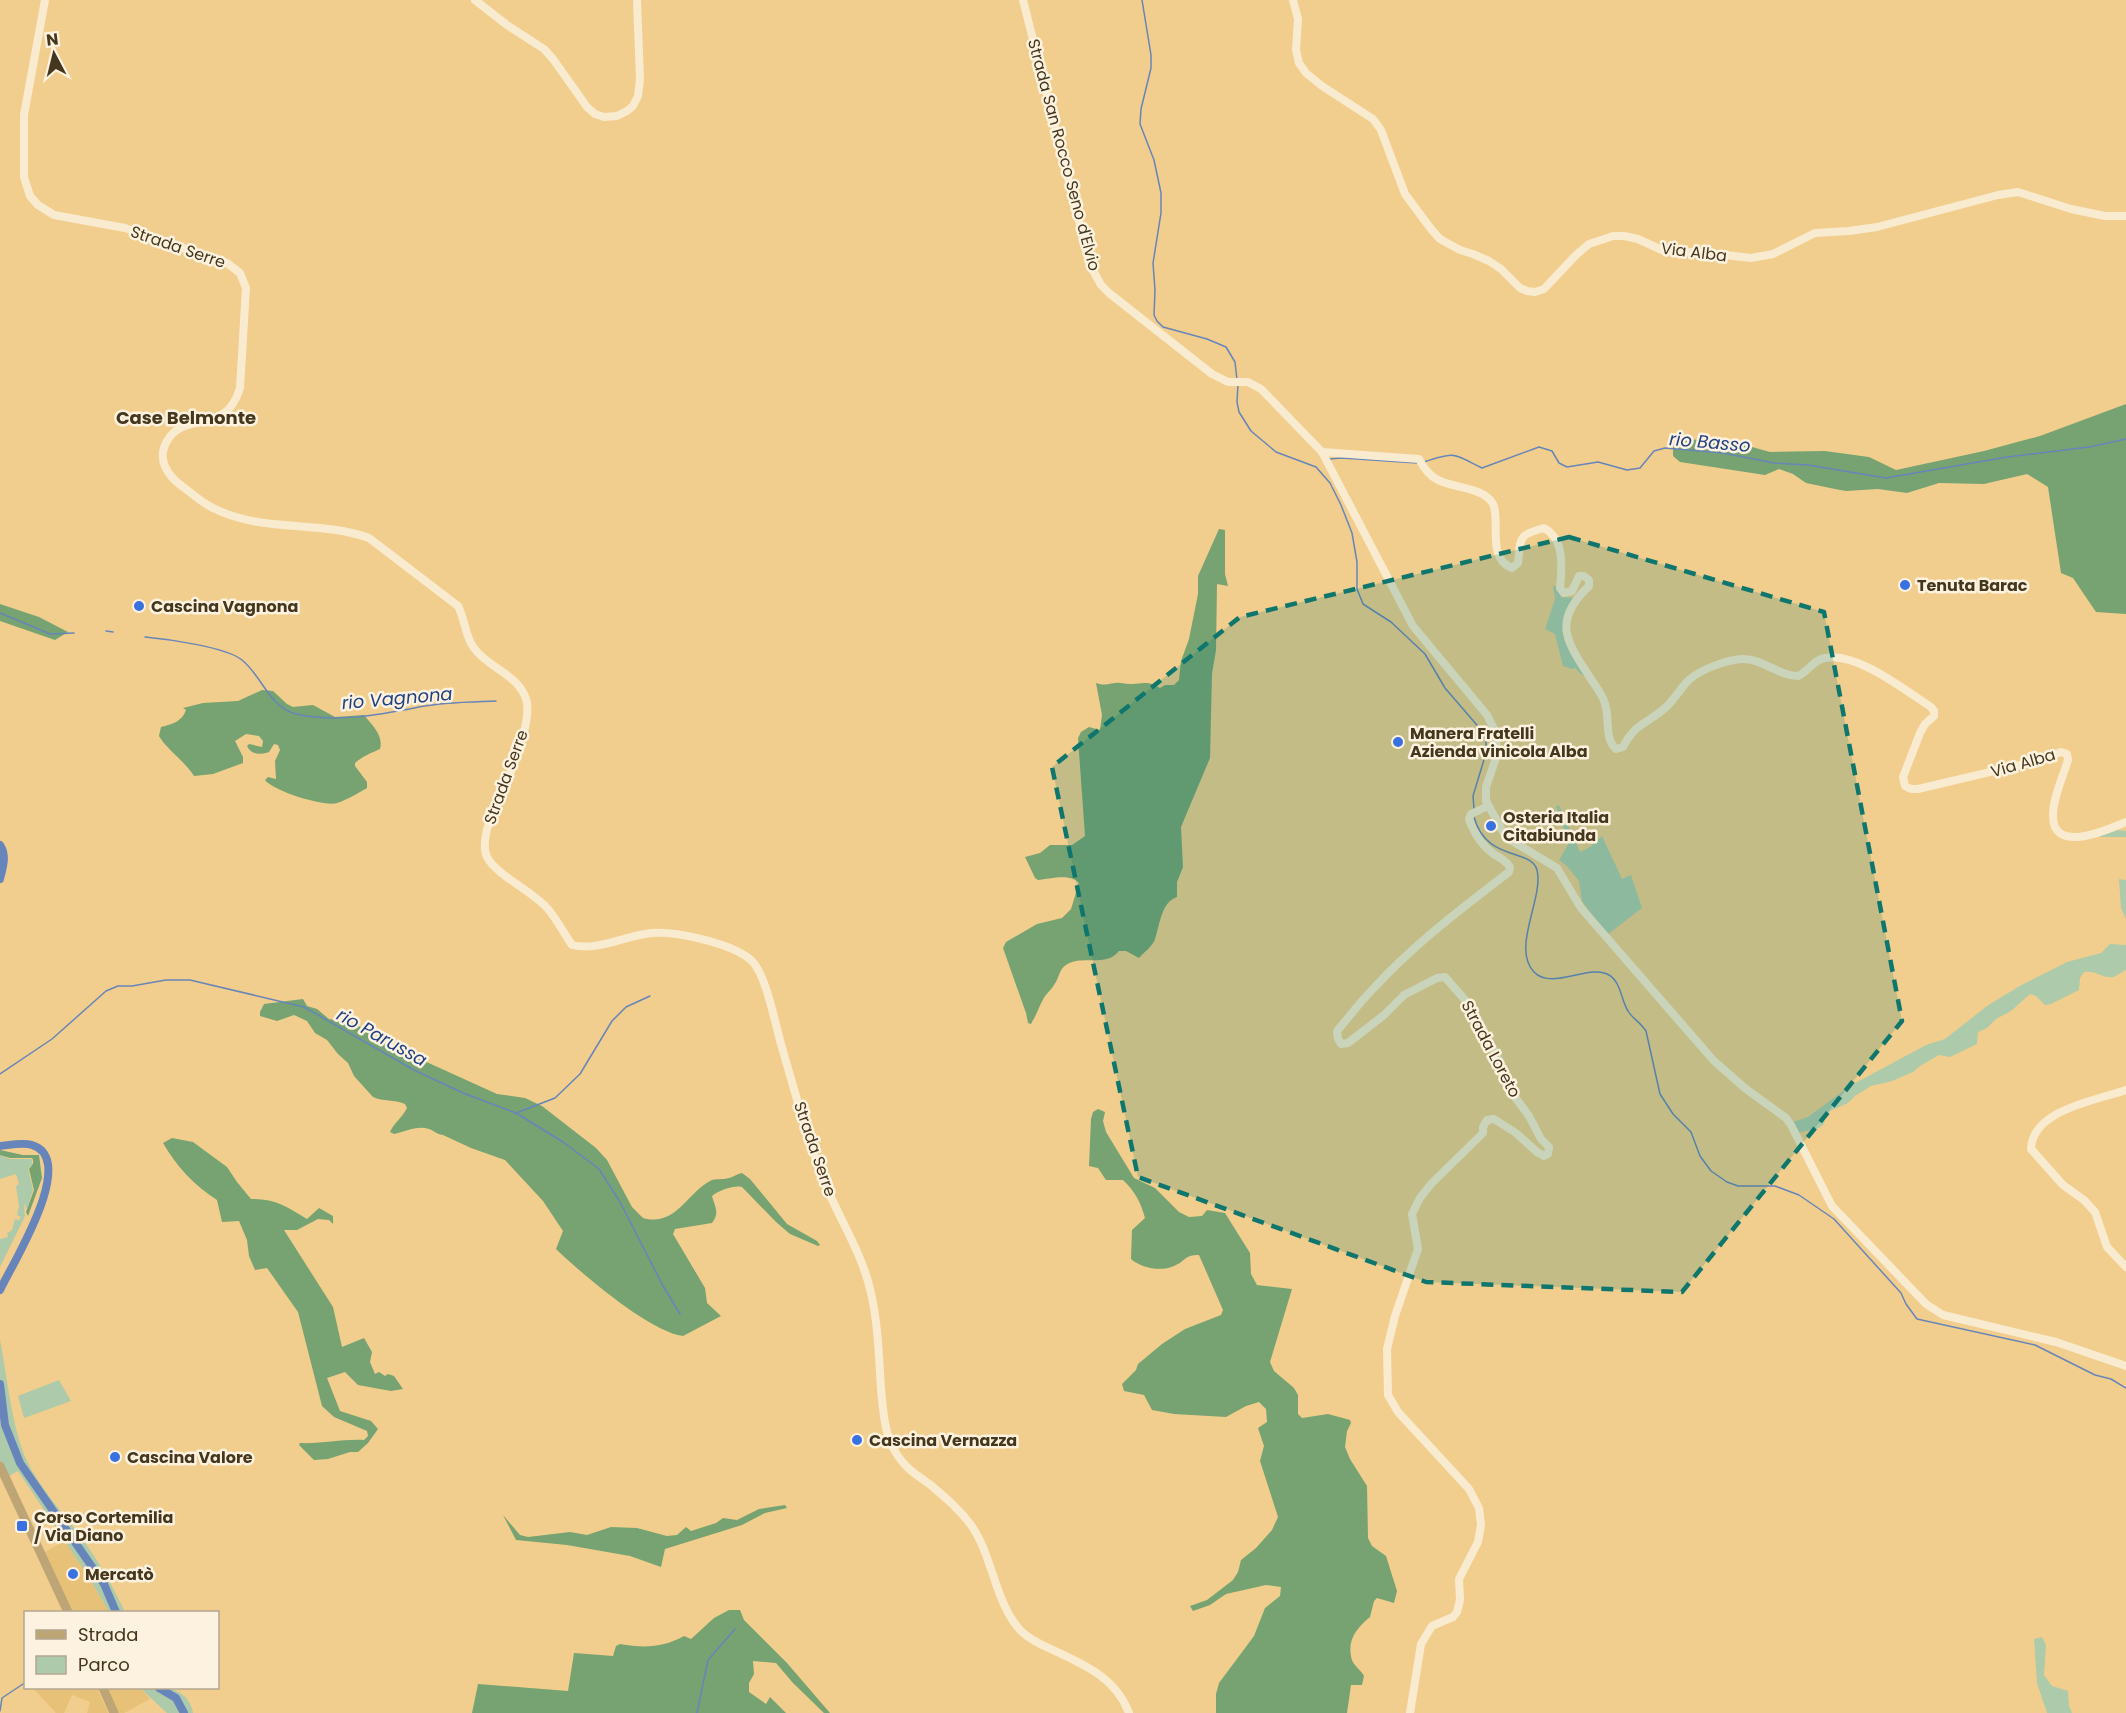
<svg xmlns="http://www.w3.org/2000/svg" width="2126" height="1713" viewBox="0 0 2126 1713" font-family="Poppins,sans-serif">
<rect width="100%" height="100%" fill="#f1ce8d"/>
<!-- built -->
<g fill="#e8c178">
<polygon points="65,1541 90,1579 109,1612 71,1612 43,1553"/>
<polygon points="33,1688 97,1688 108,1713 87,1713 90,1702 72,1695 64,1713 56,1713"/>
<polygon points="106,1688 140,1688 150,1699 124,1713 117,1713"/>
</g>
<!-- green -->
<g fill="#adcaaa">
<path d="M 1553,586 L 1557,586 L 1561,597 L 1574,598 C 1558,640 1563,641 1587,677 L 1581,674 L 1575,668 L 1572,669 L 1563,666 L 1555,634 L 1545,629 L 1555,599 Z"/>
<polygon points="1559,805 1580,852 1590,847 1602,836 1622,879 1631,875 1642,908 1607,935 1582,901 1579,881 1567,866 1559,860 1569,843 1556,807"/>
<polygon points="2116,830 2126,831 2126,837 2096,837"/>
<polygon points="2119,879 2126,880 2126,919 2121,908"/>
<path d="M 2110,944 L 2126,945 L 2126,970 C 2122,972 2117,976 2113,977 C 2104,979 2096,970 2084,972 L 2080,978 L 2079,990 L 2051,1004 L 2045,1005 L 2036,996 L 2030,994 L 2011,1011 L 1996,1019 L 1987,1028 L 1978,1032 L 1977,1044 L 1950,1057 L 1939,1055 L 1920,1066 L 1913,1072 L 1892,1081 L 1871,1086 L 1855,1096 L 1848,1103 L 1830,1111 L 1825,1118 L 1824,1124 L 1819,1128 L 1797,1133 L 1793,1122 L 1808,1117 L 1850,1086 L 1874,1073 L 1926,1045 L 1945,1039 L 1987,1006 L 2018,987 L 2067,962 L 2101,953 Z"/>
<polygon points="0,1155 10,1159 32,1159 32,1165 28,1169 33,1190 27,1209 24,1204 25,1216 0,1267 0,1239 8,1237 7,1233 12,1230 15,1219 19,1220 21,1217 17,1215 19,1206 16,1186 19,1184 16,1174 0,1179"/>
<path d="M 0,1340 C 7,1375 12,1430 27,1461 C 41,1490 65,1515 83,1540 C 100,1563 113,1587 125,1612 L 109,1612 L 90,1579 L 18,1471 L 7,1477 L 0,1461 Z"/>
<polygon points="59,1380 71,1401 24,1418 18,1396"/>
<polygon points="2042,1637 2046,1645 2044,1675 2052,1686 2068,1691 2069,1706 2072,1713 2047,1713 2037,1683 2034,1639"/>
<path d="M 140,1688 C 162,1687 188,1686 193,1713 L 167,1713 Z"/>
</g>
<!-- forest -->
<g fill="#76a371">
<polygon points="2126,404 2126,614 2096,612 2073,578 2061,573 2048,487 2027,474 1984,484 1939,483 1907,493 1878,489 1846,491 1835,489 1806,483 1793,474 1779,469 1765,475 1680,462 1673,456 1673,442 1679,439 1730,441 1770,452 1825,451 1869,457 1896,470 1984,451 2040,436"/>
<path d="M 1219,529 L 1225,530 L 1225,574 L 1228,586 L 1217,584 L 1216,650 L 1212,674 L 1210,758 L 1181,827 L 1183,867 L 1177,882 L 1177,897 C 1161,902 1160,925 1155,939 C 1153,946 1144,952 1139,958 L 1126,951 L 1119,951 C 1106,968 1082,954 1066,965 C 1059,969 1059,979 1054,985 C 1052,989 1048,992 1045,996 C 1040,1004 1037,1014 1032,1022 L 1031,1024 L 1028,1023 L 1026,1013 L 1003,948 L 1006,942 L 1037,924 L 1062,918 L 1071,909 L 1079,883 C 1070,873 1050,879 1038,880 L 1035,878 L 1025,857 L 1040,853 L 1050,845 L 1072,845 L 1085,836 L 1078,738 L 1081,732 L 1089,727 L 1100,730 L 1102,715 L 1096,683 C 1104,686 1107,684 1115,683 C 1120,682 1125,684 1130,684 C 1144,684 1147,680 1160,688 L 1165,685 L 1174,685 L 1179,680 L 1181,661 L 1189,639 L 1198,594 L 1198,576 Z"/>
<polygon points="0,604 39,617 68,632 55,640 0,621"/>
<path d="M 262,690 L 273,691 L 287,704 L 293,707 L 313,705 L 335,717 L 364,715 C 371,724 384,735 380,749 C 371,753 363,756 355,763 L 355,766 L 367,782 L 367,788 C 358,793 347,800 337,803 C 324,807 273,791 265,780 L 268,777 L 276,779 L 275,761 L 280,750 L 278,745 L 274,744 L 269,752 C 261,755 251,755 247,746 L 249,744 L 262,747 L 263,741 L 259,736 L 246,734 L 235,741 L 243,757 L 243,763 L 213,774 L 194,776 C 183,759 168,751 159,736 L 161,727 C 172,724 182,722 186,710 L 183,708 L 203,703 L 238,701 Z"/>
<path d="M 303,999 L 307,1006 L 317,1009 L 329,1019 L 356,1024 L 378,1040 L 497,1094 L 525,1098 L 542,1106 L 596,1148 L 607,1160 L 632,1207 L 643,1218 C 676,1227 687,1193 710,1181 C 716,1178 723,1180 729,1178 C 733,1177 737,1174 742,1173 L 750,1179 L 787,1224 L 817,1241 L 820,1245 L 818,1246 L 790,1234 L 776,1222 L 742,1187 C 734,1185 718,1191 712,1196 C 715,1207 720,1213 712,1223 L 675,1229 L 673,1234 L 705,1288 L 707,1303 L 721,1316 L 683,1336 C 650,1332 582,1274 556,1249 L 563,1231 L 543,1201 L 505,1160 L 471,1148 L 443,1135 C 436,1134 435,1131 429,1129 C 417,1125 405,1132 394,1134 L 390,1132 C 394,1123 402,1118 407,1108 L 405,1104 C 394,1099 383,1102 373,1097 L 354,1076 L 348,1063 L 338,1054 L 327,1040 L 315,1033 L 307,1021 L 294,1015 L 277,1021 L 260,1016 L 260,1012 L 264,1004 Z"/>
<path d="M 1098,1109 L 1105,1112 L 1103,1121 L 1106,1132 L 1134,1178 L 1155,1188 L 1179,1212 L 1189,1217 L 1202,1216 L 1207,1210 L 1225,1213 L 1250,1253 L 1251,1274 L 1257,1285 L 1292,1289 L 1270,1362 L 1274,1371 L 1294,1388 L 1298,1395 L 1298,1414 L 1302,1418 L 1328,1414 L 1350,1420 L 1351,1423 L 1347,1431 L 1345,1447 L 1350,1459 L 1367,1486 L 1368,1538 L 1372,1546 L 1386,1556 L 1397,1591 L 1394,1603 L 1377,1598 L 1374,1601 L 1370,1617 C 1357,1628 1346,1640 1352,1660 C 1354,1666 1361,1670 1364,1676 L 1362,1685 L 1351,1685 L 1347,1713 L 1216,1713 L 1216,1694 L 1219,1683 L 1254,1636 L 1265,1608 L 1280,1596 L 1281,1587 L 1266,1585 L 1226,1594 L 1210,1605 L 1193,1611 L 1190,1606 L 1207,1600 L 1233,1580 L 1238,1572 L 1241,1560 L 1256,1548 L 1272,1530 L 1278,1517 L 1260,1461 L 1264,1446 L 1258,1428 L 1267,1422 L 1266,1409 L 1259,1402 L 1246,1406 L 1226,1417 L 1174,1414 L 1152,1410 L 1144,1395 L 1124,1391 L 1122,1384 L 1136,1370 L 1138,1364 L 1162,1344 L 1185,1329 L 1221,1315 L 1223,1310 L 1199,1255 C 1184,1255 1186,1261 1174,1266 C 1161,1272 1141,1268 1131,1259 L 1132,1230 L 1145,1218 C 1141,1203 1135,1191 1123,1180 L 1106,1180 L 1098,1168 L 1089,1166 L 1091,1119 L 1093,1112 Z"/>
<path d="M 172,1138 L 193,1142 L 227,1167 L 237,1182 L 251,1199 C 274,1198 288,1207 307,1219 L 319,1208 L 333,1216 L 333,1224 L 329,1220 L 318,1219 L 297,1230 L 284,1230 L 333,1307 L 342,1347 L 364,1338 L 372,1352 L 370,1362 L 375,1374 L 379,1372 L 385,1376 L 388,1374 L 394,1376 L 403,1389 L 391,1391 L 358,1385 L 345,1372 L 327,1378 L 340,1411 L 371,1421 L 378,1429 L 368,1443 L 358,1452 L 350,1452 L 328,1459 L 314,1460 L 299,1445 L 300,1443 C 321,1444 342,1439 364,1440 L 368,1436 L 367,1431 L 334,1417 L 322,1406 L 298,1312 L 267,1268 L 255,1270 L 249,1256 L 247,1240 L 239,1221 L 222,1222 L 217,1200 C 194,1185 177,1167 163,1143 Z"/>
<path d="M 0,1150 L 23,1155 L 39,1155 L 42,1178 L 28,1216 L 26,1212 L 34,1190 L 29,1169 C 32,1166 35,1162 32,1158 L 10,1158 L 0,1155 Z"/>
<polygon points="785,1505 787,1508 765,1513 742,1525 665,1549 661,1567 630,1556 567,1545 516,1540 503,1515 520,1535 528,1537 570,1532 587,1535 611,1527 637,1528 667,1536 677,1535 686,1527 691,1531 716,1523 723,1518 737,1520 759,1509"/>
<path d="M 729,1610 L 740,1610 L 744,1620 L 787,1663 L 830,1713 L 824,1713 L 793,1683 L 776,1663 L 753,1661 L 754,1674 L 749,1683 L 749,1692 L 766,1704 L 770,1697 L 786,1713 L 472,1713 L 478,1684 L 568,1691 L 574,1653 L 613,1656 L 616,1646 L 620,1644 C 644,1648 662,1648 684,1636 L 691,1639 L 714,1618 Z"/>
</g>
<g fill="none" stroke-linecap="round" stroke-linejoin="round">
<!-- stream -->
<g stroke="#6785ba" stroke-width="1.5">
<polyline points="1142,0 1151,55 1151,68 1141,109 1140,124 1154,160 1161,193 1161,213 1153,263 1155,290 1154,315 1157,321 1163,327 1207,339 1226,347 1235,362 1237,380"/>
<polyline points="1238,384 1237,402 1239,412 1251,431 1276,452 1316,467 1330,483 1341,505 1352,533 1357,562 1357,589 1363,604 1391,622 1425,654 1445,688 1482,731 1486,740 1486,753 1473,796 1474,809"/>
<polyline points="1329,459 1342,458 1417,463"/>
<path d="M 1424,462 C 1457,451 1453,454 1482,468 L 1539,447 L 1552,451 L 1559,463 L 1567,467 L 1598,462 L 1627,470 L 1640,468 L 1654,451 L 1665,448 L 1723,453 L 1774,463 L 1808,465 L 1886,478 L 2007,457 L 2089,447 L 2126,439"/>
<polyline points="0,613 50,634 74,633"/>
<polyline points="106,631 113,632"/>
<path d="M 145,637 C 167,639 226,647 242,660 C 262,676 269,707 296,714 C 336,723 379,715 419,707 C 444,702 471,702 496,701"/>
<path d="M 1474,817 C 1486,862 1531,848 1537,870 C 1544,898 1511,948 1534,972 C 1552,991 1590,963 1609,975 C 1621,982 1621,1000 1628,1011 C 1632,1018 1640,1022 1646,1031 L 1660,1094 L 1673,1114 L 1691,1132 L 1700,1156 L 1711,1171 L 1727,1182 L 1738,1186 L 1775,1186 L 1799,1195 L 1834,1219 L 1901,1293 L 1906,1304 L 1917,1319 L 2035,1345 L 2095,1375 L 2111,1379 L 2126,1388"/>
<polyline points="0,1074 52,1039 106,991 118,986 132,986 166,980 190,980 304,1007 414,1070 463,1093 516,1113 563,1142 599,1169 620,1202 662,1284 680,1314"/>
<polyline points="516,1113 555,1098 580,1074 612,1021 626,1007 650,996"/>
<polyline points="111,1612 114,1608"/>
<polyline points="0,1711 2,1698 26,1682"/>
<polyline points="697,1713 708,1660 735,1629"/>
</g>
<!-- river -->
<g stroke="#6785ba" stroke-width="8">
<path d="M 0,845 C 7,855 3,867 0,879"/>
<path d="M 0,1146 C 10,1145 23,1142 32,1145 C 79,1159 11,1266 0,1290"/>
<polyline points="0,1384 5,1425 20,1463 104,1584 116,1612"/>
<polyline points="159,1688 176,1698 184,1713"/>
</g>
<!-- secondary -->
<g stroke="#f9ebcf" stroke-width="8">
<path d="M 45,0 L 24,115 L 24,177 L 30,196 L 38,205 L 54,215 L 125,228 L 227,263 L 240,273 L 246,288 L 240,388 C 226,436 185,410 167,441 C 156,460 168,476 183,487 C 193,494 202,503 213,508 C 262,533 319,520 369,538 L 458,606 C 465,619 465,637 474,648 C 488,668 518,674 526,699 C 535,725 498,802 487,829 C 485,838 483,849 487,857 C 497,876 533,891 548,909 C 557,920 564,933 572,945 C 595,951 621,938 645,934 C 670,929 733,943 752,961 C 767,976 776,1029 783,1051 C 795,1092 806,1134 821,1174 C 836,1214 862,1251 871,1293 C 878,1324 879,1357 881,1389 C 883,1408 884,1429 892,1446 C 904,1469 915,1473 933,1487 C 947,1499 960,1510 971,1525 C 993,1556 995,1604 1021,1631 C 1030,1640 1042,1645 1053,1650 C 1085,1665 1116,1678 1129,1713"/>
<polyline points="475,0 507,25 544,49 553,59 587,107 595,114 604,117 617,116 627,111 633,106 638,96 640,79 637,0"/>
<polyline points="1023,0 1090,265 1101,285 1109,293 1212,374 1228,382 1248,382 1261,389 1322,452 1413,626 1487,715 1494,729 1497,748 1496,758 1486,787 1486,801 1503,832 1509,839 1557,868 1581,908 1714,1061 1746,1089 1786,1118 1791,1125 1832,1206 1926,1304 1943,1315 2056,1342 2126,1366"/>
<polyline points="1293,0 1298,19 1296,50 1299,63 1306,73 1322,86 1373,119 1381,130 1405,194 1431,229 1440,239 1460,250 1473,254 1489,261 1501,269 1520,288 1527,291 1535,292 1544,289 1576,255 1589,244 1613,236 1624,236 1638,239 1664,251 1708,253 1751,258 1773,254 1815,233 1849,231 1877,227 1998,195 2018,192 2071,209 2105,216 2126,216"/>
<path d="M 1322,452 L 1419,459 C 1423,467 1430,476 1438,480 C 1453,488 1484,487 1493,504 C 1501,521 1486,558 1512,568 L 1518,563 C 1521,538 1517,535 1544,528 C 1565,539 1562,568 1560,588 L 1564,593 L 1572,591 L 1579,576 L 1584,576 L 1589,580 L 1589,586 C 1551,622 1567,642 1591,679 C 1596,687 1603,695 1605,704 C 1610,717 1604,739 1616,749 L 1623,747 C 1635,723 1649,723 1666,707 C 1675,699 1681,687 1690,679 C 1702,669 1726,660 1742,659 C 1762,658 1778,676 1798,676 C 1809,671 1813,660 1825,658 C 1856,651 1906,691 1931,707 L 1934,711 L 1934,716 L 1925,724 L 1920,733 L 1903,777 L 1905,786 L 1911,789 L 1918,789 L 2037,761 L 2061,752 L 2067,754 L 2068,760 C 2063,777 2053,797 2053,815 C 2052,855 2107,830 2126,822"/>
<path d="M 2126,1090 C 2097,1100 2032,1110 2031,1149 L 2063,1185 L 2084,1200 L 2095,1212 L 2107,1247 L 2126,1267"/>
<path d="M 1410,1713 L 1421,1644 L 1432,1626 L 1453,1617 L 1457,1612 L 1460,1600 L 1459,1579 L 1478,1542 L 1481,1525 L 1479,1508 L 1469,1489 L 1398,1412 L 1388,1395 L 1387,1349 L 1395,1316 L 1418,1249 L 1412,1214 L 1420,1198 L 1431,1184 L 1483,1133 L 1483,1127 L 1487,1120 L 1494,1119 L 1516,1133 L 1537,1152 L 1544,1156 L 1548,1154 L 1549,1147 L 1541,1139 L 1529,1116 L 1506,1085 L 1503,1068 L 1472,1008 L 1445,977 L 1437,978 L 1404,995 L 1384,1015 L 1348,1043 L 1341,1044 L 1338,1039 L 1337,1031 C 1349,1017 1360,1002 1373,989 C 1413,945 1462,908 1509,872 L 1510,867 C 1506,861 1502,859 1495,855 C 1482,846 1474,834 1469,819 L 1471,814 L 1488,806"/>
</g>
<!-- primary -->
<g stroke="#bda576" stroke-width="9">
<polyline points="0,1466 68,1612"/>
<polyline points="103,1688 114,1713"/>
</g>
</g>
<!-- marked area -->
<path fill="#0f766e" fill-opacity="0.2" stroke="#0f766e" stroke-width="4.5" stroke-dasharray="12 8" stroke-linejoin="round" d="M 1569,537 L 1824,612 L 1902,1021 L 1682,1292 L 1426,1282 L 1138,1177 L 1052,767 L 1240,617 Z"/>
<!-- markers -->
<g fill="#3971e0" stroke="#fdf2df" stroke-width="2">
<circle cx="1905" cy="585" r="6"/>
<circle cx="139" cy="606" r="6"/>
<circle cx="1398" cy="742" r="6"/>
<circle cx="1491" cy="826" r="6"/>
<circle cx="857" cy="1440" r="6"/>
<circle cx="115" cy="1457" r="6"/>
<rect x="16" y="1520" width="12" height="12" rx="3"/>
<circle cx="73" cy="1574" r="6"/>
</g>
<g text-anchor="middle" dominant-baseline="central" stroke-width="5" stroke-linejoin="round" paint-order="stroke">
<!-- street labels -->
<g font-size="16" fill="#45371d" stroke="#fdf2df">
<text transform="translate(1064 155) rotate(75)">Strada San Rocco Seno d'Elvio</text>
<text transform="translate(178 247) rotate(19)">Strada Serre</text>
<text transform="translate(1694 252) rotate(7)">Via Alba</text>
<text transform="translate(2023 763) rotate(-16)">Via Alba</text>
<text transform="translate(506 777) rotate(-70)">Strada Serre</text>
<text transform="translate(1491 1049) rotate(62)">Strada Loreto</text>
<text transform="translate(815 1149) rotate(71)">Strada Serre</text>
</g>
<!-- poi labels -->
<g font-size="16" font-weight="bold" fill="#45371d" stroke="#fdf2df" text-anchor="start">
<text x="1917" y="585">Tenuta Barac</text>
<text x="151" y="606">Cascina Vagnona</text>
<text x="1410" y="733">Manera Fratelli<tspan x="1410" dy="18">Azienda vinicola Alba</tspan></text>
<text x="1503" y="817">Osteria Italia<tspan x="1503" dy="18">Citabiunda</tspan></text>
<text x="869" y="1440">Cascina Vernazza</text>
<text x="127" y="1457">Cascina Valore</text>
<text x="34" y="1517">Corso Cortemilia<tspan x="34" dy="18">/ Via Diano</tspan></text>
<text x="85" y="1574">Mercatò</text>
</g>
<!-- neighbourhood labels -->
<g font-size="18" font-weight="bold" fill="#45371d" stroke="#fdf2df">
<text x="186" y="417">Case Belmonte</text>
</g>
<!-- water labels -->
<g font-size="18" font-style="italic" fill="#1f4183" stroke="#fdf2df">
<text transform="translate(1710 442) rotate(5)">rio Basso</text>
<text transform="translate(397 698) rotate(-5)">rio Vagnona</text>
<text transform="translate(382 1037) rotate(29)">rio Parussa</text>
</g>
</g>
<!-- legend -->
<rect x="24" y="1611" width="195" height="78" fill="#fdf2df" stroke="#b3a791" stroke-width="1.5"/>
<rect x="36" y="1630" width="30" height="9" fill="#bda576" stroke="#b3a791" stroke-width="1.5"/>
<text x="78" y="1641" font-size="18" fill="#45371d">Strada</text>
<rect x="36" y="1656" width="30" height="18" fill="#adcaaa" stroke="#b3a791" stroke-width="1.5"/>
<text x="78" y="1671" font-size="18" fill="#45371d">Parco</text>
<!-- north arrow -->
<g transform="translate(54 54) rotate(353)" stroke="#fdf2df" stroke-width="4.5" paint-order="stroke">
<path d="M0-4.5L10 22L0 15L-10 22Z" fill="#45371d"/>
<text y="-9" font-size="16" font-weight="bold" text-anchor="middle" fill="#45371d">N</text>
</g>
</svg>
